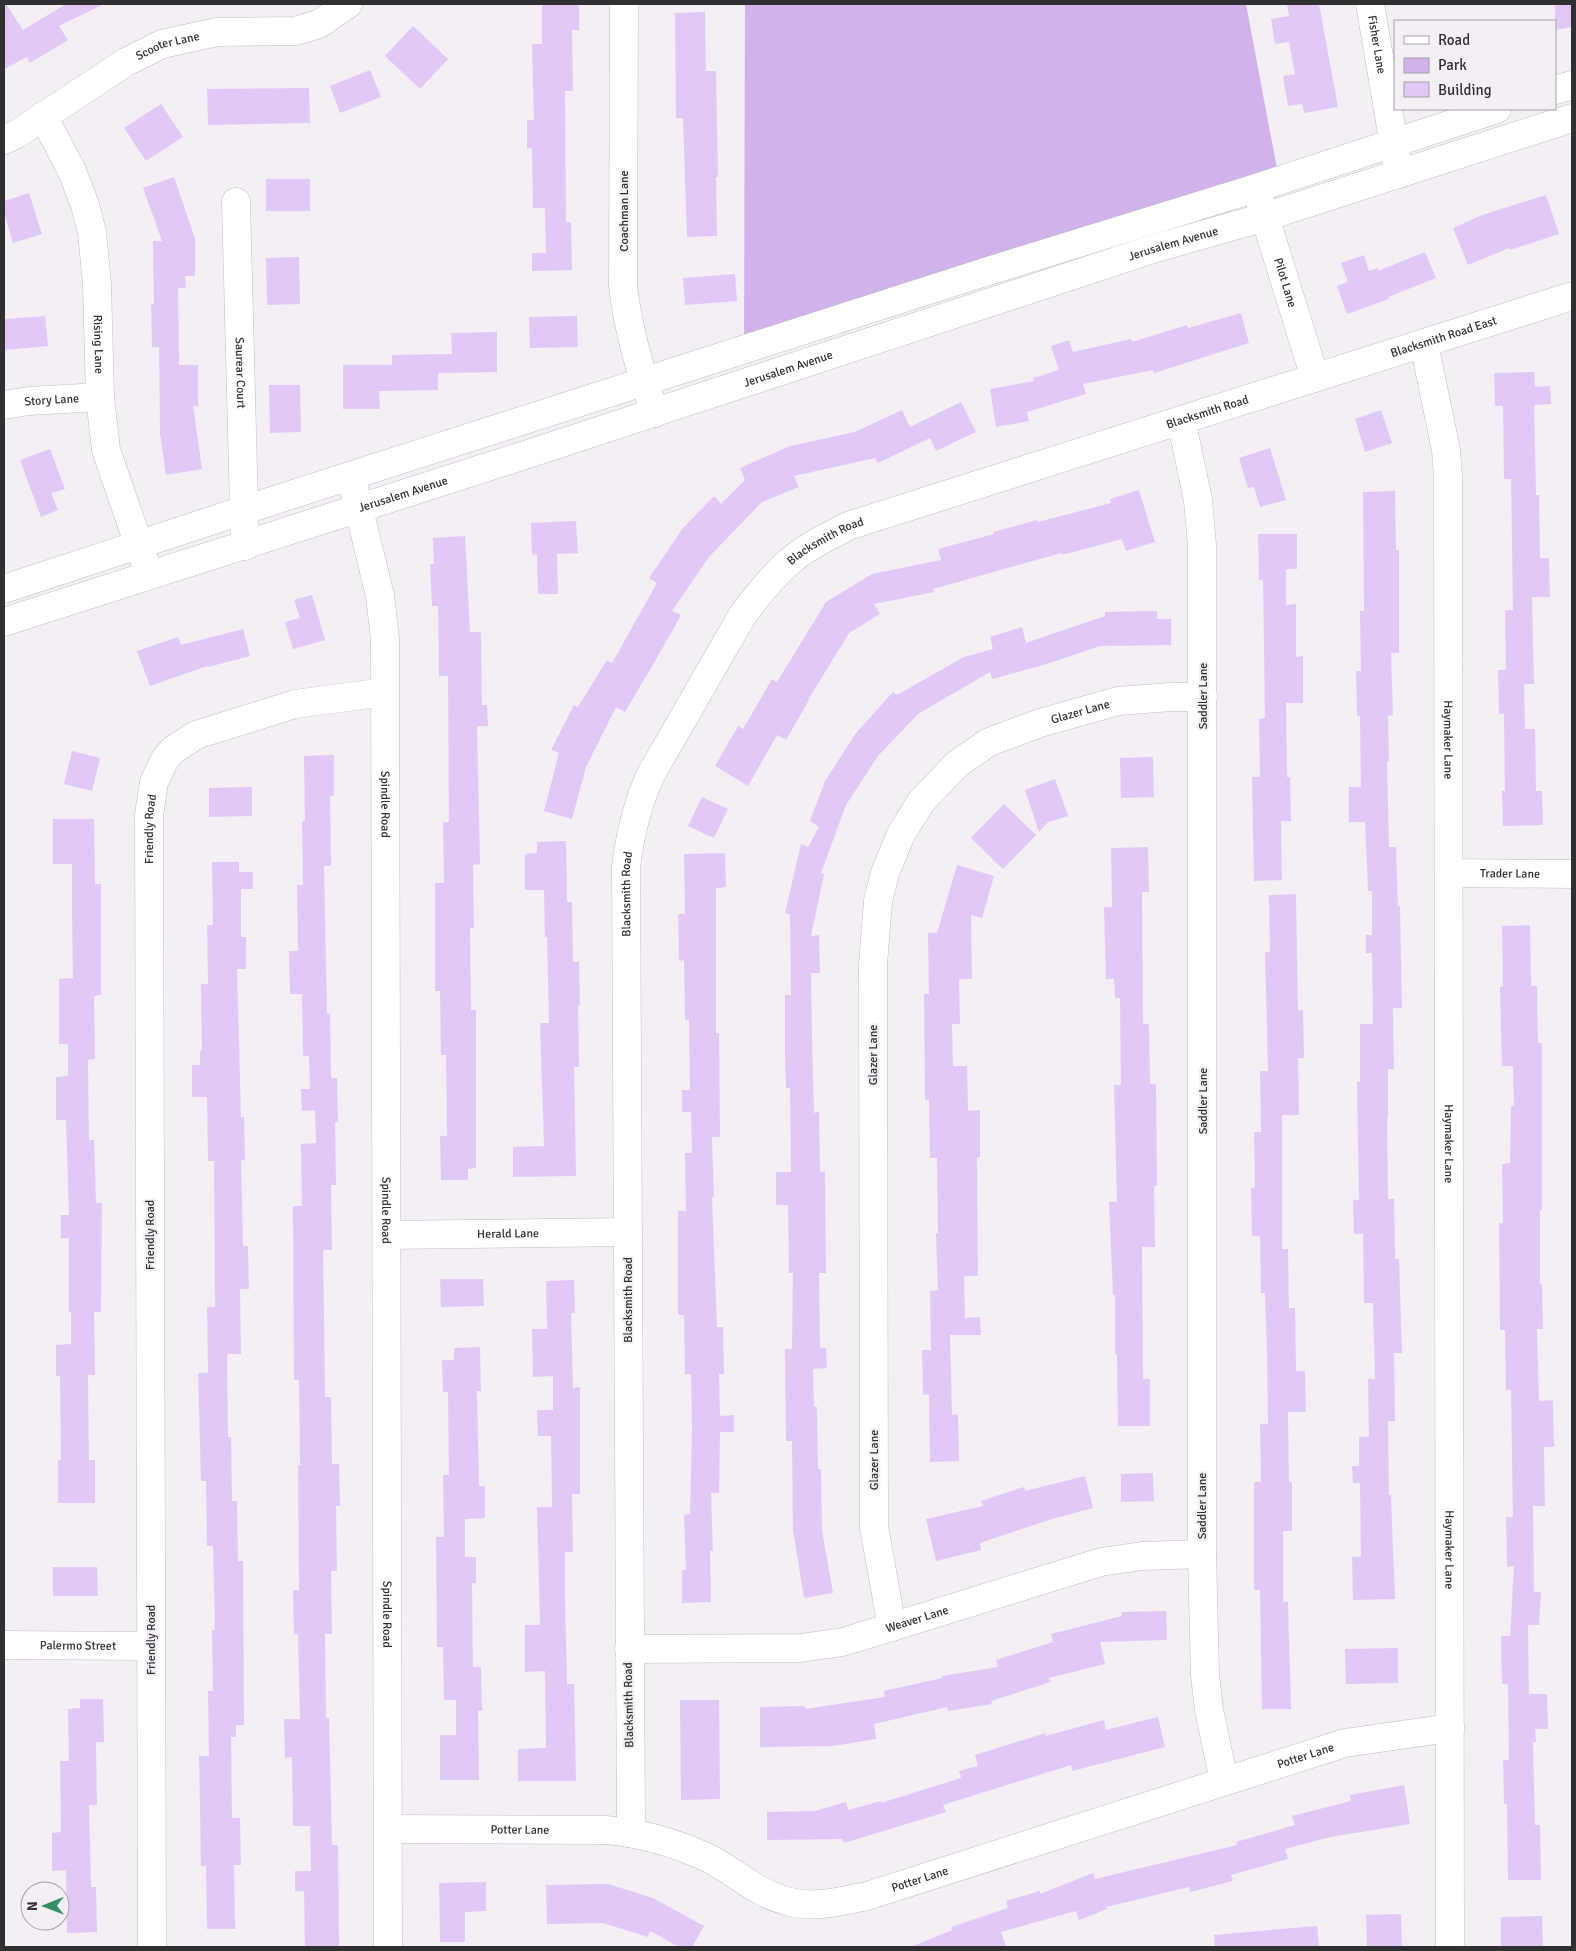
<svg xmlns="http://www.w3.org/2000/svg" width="1576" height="1951" viewBox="0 0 1576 1951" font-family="Signika,sans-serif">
<rect width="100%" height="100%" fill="#f3eff5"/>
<!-- green -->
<polygon fill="#d2b2eb" points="745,4 1246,4 1280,185 744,354"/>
<!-- building -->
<g fill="#e2c8f7">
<polygon points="4,4 6,4 23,30 66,4 104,4 59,26 68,40 30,63 27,57 4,69"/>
<polygon points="542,4 579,4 579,30 572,30 573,91 565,91 566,222 571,222 572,270 532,271 532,253 546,253 545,208 533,208 532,148 527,148 527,120 534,120 532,44 542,44"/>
<polygon points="1287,4 1319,4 1338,107 1304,113 1302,104 1288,106 1283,76 1295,74 1289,42 1275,44 1271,19 1289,16"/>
<polygon points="1555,4 1572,4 1572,27 1555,30"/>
<polygon points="705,12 706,71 716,71 718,177 716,177 717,236 687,237 683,118 676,118 675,13"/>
<polygon points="413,26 448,59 420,89 385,56"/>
<polygon points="370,70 381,97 340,113 330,86"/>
<polygon points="309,88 310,123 208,125 207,89"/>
<polygon points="161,104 183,137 146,161 124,128"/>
<polygon points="174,177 195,239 195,276 185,276 186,288 178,288 179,365 198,365 198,406 193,406 202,469 166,475 160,433 159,347 152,347 151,305 154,304 153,241 162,241 143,188"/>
<rect x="266" y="179" width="44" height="32"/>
<polygon points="29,193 42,234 13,243 4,212 4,201"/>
<polygon points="1546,195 1559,234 1510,250 1509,248 1468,265 1453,228 1482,215"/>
<polygon points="1425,252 1436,278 1388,297 1389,299 1347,314 1337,286 1348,282 1341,263 1364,255 1369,271 1378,268 1378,271"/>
<polygon points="299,257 300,304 267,305 266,258"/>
<polygon points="735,274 737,301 685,305 683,278"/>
<polygon points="1241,313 1249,343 1154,373 1153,370 1083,384 1086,394 1027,412 1029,421 996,427 990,389 1034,381 1033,378 1059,370 1051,346 1069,340 1073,352 1131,339 1132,342 1187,325 1188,328"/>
<polygon points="45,316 48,346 4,350 4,319"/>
<polygon points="577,316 578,347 530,348 529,317"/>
<polygon points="497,332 497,372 438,373 438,390 379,391 380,409 343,409 343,365 392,365 392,355 452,354 451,333"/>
<polygon points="1534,372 1535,387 1550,386 1551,404 1534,405 1536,495 1539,495 1540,558 1549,558 1550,597 1532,597 1534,684 1524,684 1525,729 1535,729 1536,791 1542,791 1543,825 1503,826 1502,791 1505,791 1504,714 1499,714 1498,670 1506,670 1505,610 1513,610 1511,479 1504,479 1503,406 1495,406 1494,373"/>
<polygon points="269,385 300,385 301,432 270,433"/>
<polygon points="961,402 976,432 936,451 930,438 878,463 875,458 794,476 799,487 762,502 709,557 672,611 681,615 658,656 625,712 616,707 586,767 572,819 544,811 559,753 551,750 574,705 578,707 607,660 612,663 657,583 649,578 683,528 714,496 721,504 745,480 740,468 790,446 855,432 902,410 910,427"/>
<polygon points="1381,410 1392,443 1365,452 1355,419"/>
<polygon points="1270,448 1286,500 1260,507 1254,487 1248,488 1239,458"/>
<polygon points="50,449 65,489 51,493 58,510 41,517 20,460"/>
<polygon points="1139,490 1155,542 1126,551 1122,539 1062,555 1061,553 990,573 933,589 934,592 874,604 880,614 849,633 808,700 809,700 786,740 777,735 748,786 715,766 738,726 743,729 772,679 777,682 826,602 872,574 941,560 938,549 994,534 993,532 1037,520 1038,522 1111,503 1110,499"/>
<polygon points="1395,491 1396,550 1399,550 1399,653 1391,653 1393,715 1388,716 1389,761 1387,761 1389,847 1396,847 1398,906 1400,906 1402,1008 1393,1008 1394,1069 1388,1069 1388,1117 1387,1117 1388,1199 1394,1199 1395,1259 1399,1259 1402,1353 1394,1353 1395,1421 1388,1421 1389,1495 1391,1495 1395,1599 1353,1600 1352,1557 1361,1557 1360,1483 1353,1483 1352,1466 1359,1466 1359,1437 1369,1437 1368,1379 1375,1379 1373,1303 1364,1303 1363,1234 1354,1234 1353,1200 1359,1200 1357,1082 1360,1082 1360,1024 1373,1024 1372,953 1366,953 1366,935 1372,935 1372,891 1368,891 1365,822 1349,822 1349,787 1361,787 1360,716 1357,716 1356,671 1361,671 1360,611 1364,611 1363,492"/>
<polygon points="576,521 578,553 557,554 558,594 538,594 537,554 532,555 531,523"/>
<polygon points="1258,534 1297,534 1297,569 1286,569 1286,605 1296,604 1296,657 1303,656 1303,703 1286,703 1287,777 1290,777 1291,821 1281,821 1282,880 1254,881 1252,777 1260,777 1259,719 1265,718 1263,580 1259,580"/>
<polygon points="465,536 470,632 481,632 482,705 487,705 488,726 477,726 480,864 473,865 474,928 470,928 471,1010 476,1010 476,1168 468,1169 468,1180 441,1180 440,1136 447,1136 446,1055 441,1055 440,991 435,991 435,883 444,883 443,822 449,822 448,676 439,676 438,606 432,606 430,564 434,564 433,538"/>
<polygon points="312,595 325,640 293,649 285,622 300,618 294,600"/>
<polygon points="1157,611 1157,619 1171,619 1171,645 1100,646 1047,664 992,679 990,672 918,714 878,756 846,805 821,873 824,874 811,936 819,935 820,973 811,973 812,1037 814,1113 819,1112 820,1172 825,1172 826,1273 819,1273 820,1348 826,1348 827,1368 813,1369 814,1407 817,1407 818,1469 821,1469 822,1531 833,1593 804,1598 793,1530 792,1441 786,1441 785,1349 792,1349 793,1273 789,1273 788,1205 776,1205 776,1172 791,1172 790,1088 786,1088 785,1054 785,995 791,995 790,914 785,913 801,844 808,847 819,827 810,821 825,781 856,733 893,692 897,695 964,657 993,649 990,637 1022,627 1026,643 1105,616 1105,612"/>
<polygon points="243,629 250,656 208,667 207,666 150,686 137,651 178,637 181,645"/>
<polygon points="72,751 100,758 92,791 64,784"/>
<polygon points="334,755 334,796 330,796 331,866 324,866 327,1014 330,1014 331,1078 337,1078 338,1122 335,1122 336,1185 331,1185 332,1250 323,1250 324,1314 325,1397 331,1397 332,1464 339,1464 340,1506 336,1506 337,1571 331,1571 332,1634 325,1634 326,1718 329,1718 332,1845 338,1845 339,1947 305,1947 304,1891 295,1891 295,1871 311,1871 310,1826 293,1826 292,1757 285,1758 284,1719 300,1719 298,1634 294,1634 293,1590 299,1590 298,1465 300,1465 299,1380 294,1380 293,1206 302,1206 301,1144 316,1143 315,1110 302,1111 301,1089 310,1089 309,1056 303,1056 302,994 290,994 289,951 298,951 297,885 303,885 302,821 305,821 304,756"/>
<polygon points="1153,757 1154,797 1121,798 1120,758"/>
<polygon points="1055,779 1068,816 1048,822 1039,832 1025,790"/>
<polygon points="252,787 252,816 209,817 209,788"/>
<polygon points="702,797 728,809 714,838 688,826"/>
<polygon points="1004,804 1036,835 1003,869 971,838"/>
<polygon points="53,819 94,819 95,884 101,884 101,995 94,996 95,1059 88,1060 89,1140 94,1140 96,1203 102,1203 101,1312 94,1312 95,1375 88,1375 89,1460 95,1460 95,1503 58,1503 58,1460 61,1460 60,1376 56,1376 56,1345 71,1344 71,1312 69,1312 69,1238 61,1238 61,1215 69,1215 66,1120 56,1120 56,1077 68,1076 68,1044 59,1044 59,979 73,978 72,913 72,864 53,864"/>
<polygon points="566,841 567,902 572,902 573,962 579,962 580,1005 578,1005 579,1067 574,1067 576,1176 513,1177 513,1147 544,1146 540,1023 549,1023 547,937 545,937 544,890 525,890 525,854 537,853 537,842"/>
<polygon points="1148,847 1149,892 1142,892 1143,1024 1149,1024 1150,1084 1156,1084 1157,1186 1154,1186 1155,1247 1142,1247 1143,1379 1150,1379 1150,1426 1118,1426 1117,1354 1115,1354 1115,1295 1113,1295 1109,1202 1117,1202 1114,1085 1121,1085 1120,998 1115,998 1114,979 1106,979 1104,907 1112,907 1111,848"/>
<polygon points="725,853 726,887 716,888 716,1033 719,1033 720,1137 712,1137 714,1197 712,1197 717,1327 723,1327 724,1374 719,1374 720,1416 734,1415 734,1432 720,1432 719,1493 711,1493 713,1551 710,1551 711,1602 682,1603 682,1570 686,1570 684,1515 690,1514 692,1428 691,1374 685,1374 684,1315 678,1315 678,1211 686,1211 685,1153 692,1153 691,1112 682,1112 682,1090 690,1090 689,1020 685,1020 684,960 679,961 678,914 685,914 684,854"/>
<polygon points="212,862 239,862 239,872 253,872 253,889 241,889 241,937 246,937 246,969 237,969 241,1117 244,1117 245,1160 241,1160 243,1246 248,1246 249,1289 240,1289 241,1354 227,1354 228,1437 231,1437 232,1501 237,1501 238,1561 243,1561 244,1725 236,1725 236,1737 231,1737 232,1818 240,1818 241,1865 234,1865 235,1929 207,1929 206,1866 201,1866 199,1756 209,1756 208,1691 213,1691 212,1630 215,1630 213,1546 207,1546 206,1481 201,1481 198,1373 208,1373 207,1307 215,1307 214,1161 208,1161 207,1097 192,1097 192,1065 200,1065 200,1051 202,1051 201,984 208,984 207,925 213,925"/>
<polygon points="957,865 994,876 982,918 971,915 972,979 959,979 960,1024 952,1024 953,1066 967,1066 968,1111 980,1110 980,1157 977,1157 978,1276 964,1276 965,1318 980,1317 981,1335 950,1335 952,1415 958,1414 959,1461 930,1462 929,1394 923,1395 922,1350 931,1350 930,1291 938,1290 936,1233 938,1233 937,1158 930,1158 929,1100 925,1100 924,994 929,994 928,933 937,933"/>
<polygon points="1296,894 1298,1010 1303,1010 1304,1058 1298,1058 1299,1115 1282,1115 1282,1249 1288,1249 1289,1308 1295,1308 1296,1371 1305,1371 1306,1412 1288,1412 1289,1482 1292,1482 1292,1531 1283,1531 1283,1602 1288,1602 1291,1709 1262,1709 1260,1590 1254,1590 1254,1482 1261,1482 1260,1424 1268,1424 1267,1354 1265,1293 1261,1293 1260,1236 1252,1236 1251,1188 1255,1188 1254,1132 1261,1132 1260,1071 1268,1071 1265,952 1270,952 1269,895"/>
<polygon points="1530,925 1531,986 1537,986 1538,1043 1542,1043 1542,1210 1540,1210 1540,1284 1542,1284 1543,1329 1537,1329 1539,1401 1553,1400 1554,1447 1544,1447 1545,1506 1533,1506 1534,1592 1541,1592 1539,1625 1528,1625 1529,1694 1547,1694 1548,1729 1535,1729 1536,1742 1533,1742 1535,1825 1540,1825 1541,1880 1508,1880 1507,1804 1504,1804 1503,1760 1509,1760 1508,1684 1502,1684 1501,1636 1510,1636 1514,1566 1507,1567 1506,1517 1513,1517 1512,1460 1511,1390 1506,1390 1505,1330 1500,1330 1499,1223 1503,1223 1502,1164 1510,1163 1511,1106 1514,1106 1513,1066 1502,1066 1500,987 1503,987 1502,926"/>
<polygon points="440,1279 483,1279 484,1306 441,1307"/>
<polygon points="574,1280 575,1313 571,1313 573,1388 580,1387 580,1494 572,1494 573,1552 565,1552 565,1597 567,1684 574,1684 576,1781 518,1781 518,1749 546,1748 545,1671 525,1672 525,1625 540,1625 537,1507 552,1507 551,1436 538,1436 537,1410 553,1410 553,1376 533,1377 532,1329 547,1329 546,1281"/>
<polygon points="480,1347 481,1391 477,1391 479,1486 485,1486 485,1518 465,1519 465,1557 476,1557 476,1583 472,1583 473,1667 481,1667 482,1711 478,1711 479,1780 440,1780 440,1735 456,1735 456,1700 444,1700 443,1647 437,1647 436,1537 444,1537 443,1475 449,1475 448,1392 443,1392 442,1360 454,1360 454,1348"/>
<polygon points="1153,1473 1154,1501 1121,1502 1121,1474"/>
<polygon points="1085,1476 1093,1508 1052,1519 980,1543 981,1550 936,1561 926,1519 983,1506 981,1501 1024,1487 1025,1491"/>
<polygon points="53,1567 97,1567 98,1596 53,1596"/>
<polygon points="1166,1611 1167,1640 1100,1642 1105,1664 1049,1678 1051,1682 991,1701 992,1704 948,1711 947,1707 874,1724 876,1739 833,1746 760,1747 760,1707 805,1706 805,1709 885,1697 884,1691 942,1678 942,1676 998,1667 996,1660 1053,1642 1051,1634 1122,1616 1122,1612"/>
<polygon points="1398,1648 1398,1683 1346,1684 1345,1649"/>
<polygon points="80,1699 103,1699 104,1742 96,1742 97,1805 89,1805 91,1887 96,1887 97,1932 67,1933 66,1870 52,1871 52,1833 61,1832 60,1761 69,1761 68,1709 80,1708"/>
<polygon points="680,1700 719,1700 720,1799 681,1800"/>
<polygon points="1158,1717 1165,1747 1072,1771 1071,1765 943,1805 946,1812 844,1843 842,1839 767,1840 767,1812 815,1811 846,1802 848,1810 881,1801 881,1803 961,1778 959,1771 978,1766 975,1755 1046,1733 1046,1736 1104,1720 1106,1730"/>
<polygon points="1404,1785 1410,1824 1330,1837 1285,1849 1288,1859 1231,1875 1233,1881 1190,1892 1189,1887 1106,1907 1107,1909 1079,1920 1076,1911 1001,1932 1006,1947 911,1947 952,1930 951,1927 1008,1908 1006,1901 1040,1891 1040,1894 1093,1873 1095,1879 1237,1845 1236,1842 1295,1825 1292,1816 1351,1801 1350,1795"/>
<polygon points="486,1882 486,1911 465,1912 465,1942 440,1942 439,1883"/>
<polygon points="608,1884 653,1898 704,1926 692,1947 679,1947 650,1931 648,1937 603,1923 547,1924 546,1885"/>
<polygon points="1401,1914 1402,1947 1367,1947 1366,1915"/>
<polygon points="1542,1916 1543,1947 1501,1947 1501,1917"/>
<polygon points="1317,1926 1319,1947 1215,1947 1214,1935"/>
</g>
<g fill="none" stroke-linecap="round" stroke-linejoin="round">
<!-- minor casing -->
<g stroke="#c0bdc3" stroke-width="29">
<g id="minor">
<path d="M 624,4 L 623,286 C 628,330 640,371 655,413"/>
<path id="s1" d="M 1370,4 L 1399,174"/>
<path id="s2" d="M 43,116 L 72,171 L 85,205 L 92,232 L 97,284 L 100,397 L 106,450 L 149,574"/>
<path id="s3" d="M 4,140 L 17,134 L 126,62 L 162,44 L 217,32 L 295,31 L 319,24 L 348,4"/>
<path id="s4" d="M 1256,188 L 1315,378"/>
<path id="s5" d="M 236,202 L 245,546"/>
<path id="s6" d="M 1424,344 L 1446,450 L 1448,476 L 1450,1947"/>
<path id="s7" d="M 4,405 L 29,401 L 100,397"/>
<polyline points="1181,420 1198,500 1202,545 1202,1554 1205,1675 1209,1710 1224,1781"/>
<path id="s8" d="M 351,476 L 380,596 L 385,639 L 388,1947"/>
<path id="s9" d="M 1449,873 L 1572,874"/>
<path id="s10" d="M 387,1235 L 628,1232"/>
<path id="s11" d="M 892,1627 L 874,1527 L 873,964 L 878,901 L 885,873 L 901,834 L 921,802 L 957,764 L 989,742 L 1040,723 L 1118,701 L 1171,697 L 1203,697"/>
<path id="s12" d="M 4,1645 L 151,1646"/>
<path id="s13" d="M 629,1649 L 800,1648 L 843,1642 L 1101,1562 L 1142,1556 L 1202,1554"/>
<path id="s14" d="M 388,1829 L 606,1830 C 640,1833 675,1843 706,1857 C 735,1871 755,1893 787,1901 C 813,1909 841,1901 867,1896 L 1345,1743 L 1450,1728"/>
<path id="s15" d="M 631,1832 L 626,867 C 630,835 637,805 650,776 L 742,616 C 756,597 770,579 788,563 C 805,547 828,537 848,526 L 1572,296"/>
<path id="s16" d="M 152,1947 L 149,815 L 154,782 L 165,759 L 173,750 L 196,735 L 295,704 L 385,692"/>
</g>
</g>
<!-- major casing -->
<g stroke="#c0bdc3" stroke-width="29">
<g id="major">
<polyline points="1555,90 1572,85"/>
<polyline points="4,589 244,510 985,272 1256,188 1497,109"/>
<path id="s17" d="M 4,622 L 525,455 L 1156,248 L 1265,217 L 1572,118"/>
</g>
</g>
<!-- minor -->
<use href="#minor" stroke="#fff" stroke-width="28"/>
<!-- major -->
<use href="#major" stroke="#fff" stroke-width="28"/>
</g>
<g text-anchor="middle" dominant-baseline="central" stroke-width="4.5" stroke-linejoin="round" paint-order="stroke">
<!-- street labels -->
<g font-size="12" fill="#302f31" stroke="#f3eff5">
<text stroke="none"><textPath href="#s1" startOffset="41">Fisher Lane</textPath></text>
<text stroke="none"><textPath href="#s3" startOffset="190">Scooter Lane</textPath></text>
<text transform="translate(624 211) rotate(-90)">Coachman Lane</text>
<text stroke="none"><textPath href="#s17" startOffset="1229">Jerusalem Avenue</textPath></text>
<text stroke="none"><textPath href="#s4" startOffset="99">Pilot Lane</textPath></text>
<text stroke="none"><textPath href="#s15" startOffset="2010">Blacksmith Road East</textPath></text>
<text stroke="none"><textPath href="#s2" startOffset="239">Rising Lane</textPath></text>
<text stroke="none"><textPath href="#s17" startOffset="824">Jerusalem Avenue</textPath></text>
<text stroke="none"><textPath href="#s5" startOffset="171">Saurear Court</textPath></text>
<text stroke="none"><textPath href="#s7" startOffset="48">Story Lane</textPath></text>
<text stroke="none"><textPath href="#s15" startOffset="1762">Blacksmith Road</textPath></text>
<text stroke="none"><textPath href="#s17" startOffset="419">Jerusalem Avenue</textPath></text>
<text stroke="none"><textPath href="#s15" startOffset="1358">Blacksmith Road</textPath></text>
<text transform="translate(1203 696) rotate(-90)">Saddler Lane</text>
<text stroke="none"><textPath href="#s11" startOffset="1024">Glazer Lane</textPath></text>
<text stroke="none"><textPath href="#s6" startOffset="398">Haymaker Lane</textPath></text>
<text stroke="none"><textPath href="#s8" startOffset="332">Spindle Road</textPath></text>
<text stroke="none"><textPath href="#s16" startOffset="1118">Friendly Road</textPath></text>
<text stroke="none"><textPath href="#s9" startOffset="61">Trader Lane</textPath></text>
<text stroke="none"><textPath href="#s15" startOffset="938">Blacksmith Road</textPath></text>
<text transform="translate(873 1055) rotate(-90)">Glazer Lane</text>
<text transform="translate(1203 1101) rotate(-90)">Saddler Lane</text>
<text stroke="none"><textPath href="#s6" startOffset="802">Haymaker Lane</textPath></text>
<text stroke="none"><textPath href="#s8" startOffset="738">Spindle Road</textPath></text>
<text stroke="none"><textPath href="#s10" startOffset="121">Herald Lane</textPath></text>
<text transform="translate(150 1235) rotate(-90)">Friendly Road</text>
<text transform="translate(628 1300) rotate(-90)">Blacksmith Road</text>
<text transform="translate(874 1460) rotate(-90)">Glazer Lane</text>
<text transform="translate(1202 1506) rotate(-90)">Saddler Lane</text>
<text stroke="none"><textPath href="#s6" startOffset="1208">Haymaker Lane</textPath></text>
<text stroke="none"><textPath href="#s8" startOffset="1142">Spindle Road</textPath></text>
<text stroke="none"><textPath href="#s13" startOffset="292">Weaver Lane</textPath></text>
<text transform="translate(151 1640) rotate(-90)">Friendly Road</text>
<text stroke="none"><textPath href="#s12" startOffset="74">Palermo Street</textPath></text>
<text transform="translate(629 1705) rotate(-91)">Blacksmith Road</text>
<text stroke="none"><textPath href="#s14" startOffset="956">Potter Lane</textPath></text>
<text stroke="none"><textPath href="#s14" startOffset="132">Potter Lane</textPath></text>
<text stroke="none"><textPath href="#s14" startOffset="551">Potter Lane</textPath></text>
</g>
</g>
<!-- border -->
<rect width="1576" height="1951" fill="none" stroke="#302f31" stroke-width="10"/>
<!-- legend -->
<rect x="1394" y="20" width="162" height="90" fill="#f3eff5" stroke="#a5a2a7"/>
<rect x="1404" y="36" width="25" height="8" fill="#ffffff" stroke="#a5a2a7"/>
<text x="1438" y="45" font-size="15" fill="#302f31">Road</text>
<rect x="1404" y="58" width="25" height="15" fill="#d2b2eb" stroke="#a5a2a7"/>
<text x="1438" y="70" font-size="15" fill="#302f31">Park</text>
<rect x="1404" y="82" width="25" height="15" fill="#e2c8f7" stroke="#a5a2a7"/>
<text x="1438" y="95" font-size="15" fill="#302f31">Building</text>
<!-- north arrow -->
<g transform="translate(45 1906) rotate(269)"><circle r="24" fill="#f3eff5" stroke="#a5a2a7"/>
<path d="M0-4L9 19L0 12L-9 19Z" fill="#348e64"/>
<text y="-8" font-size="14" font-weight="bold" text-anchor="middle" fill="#302f31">N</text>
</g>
</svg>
